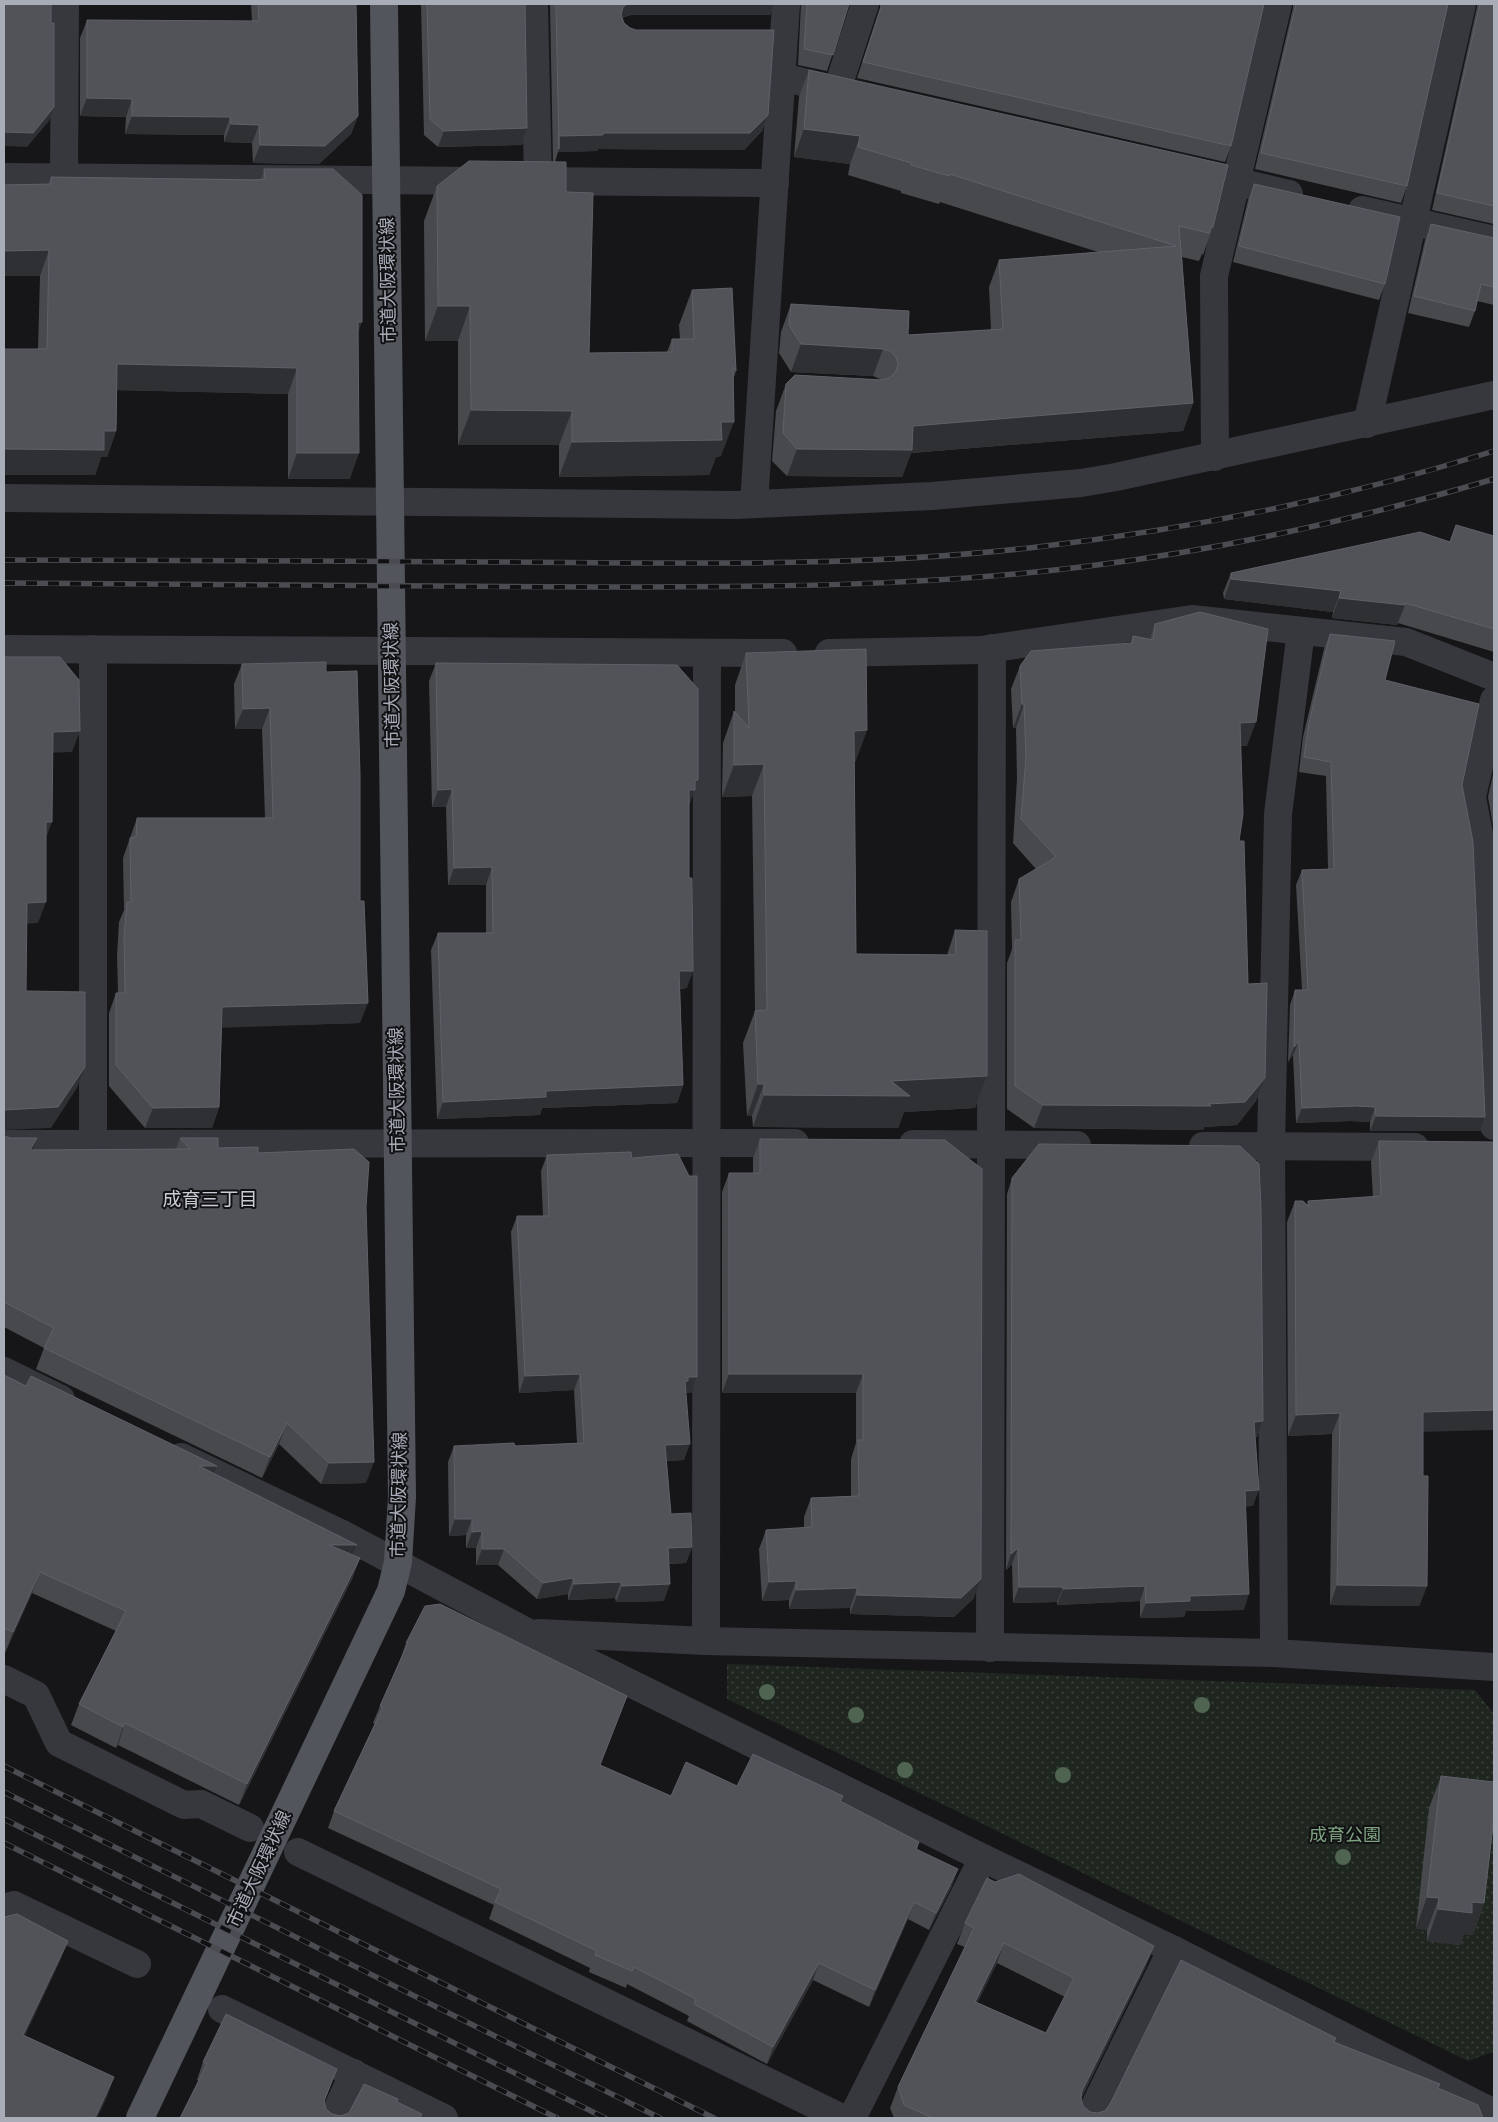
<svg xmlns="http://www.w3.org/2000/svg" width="1498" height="2122" viewBox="0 0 1498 2122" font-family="'Nunito Sans','Noto Sans JP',sans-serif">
<defs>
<pattern id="park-dots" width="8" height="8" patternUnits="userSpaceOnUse" patternTransform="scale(1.25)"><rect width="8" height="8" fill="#1e261f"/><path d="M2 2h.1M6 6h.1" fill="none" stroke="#3c433d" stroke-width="1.8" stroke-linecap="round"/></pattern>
</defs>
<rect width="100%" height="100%" fill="#161618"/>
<!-- park -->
<polygon fill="url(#park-dots)" points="727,1664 1475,1690 1494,1714 1493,2052 1468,2061 727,1699"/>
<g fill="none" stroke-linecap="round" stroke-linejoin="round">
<!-- minor -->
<g stroke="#37383d" stroke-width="28">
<polyline points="534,4 538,181"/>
<polyline points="781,77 841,91"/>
<polyline points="837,90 865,4"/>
<polyline points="1187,170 1289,194"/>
<polyline points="4,177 482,181"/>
<polyline points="64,177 65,4"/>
<polyline points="528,181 775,183"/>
<polyline points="1362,210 1494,240"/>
<polyline points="1367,424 1462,4"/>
<polyline points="1215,457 1214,276 1278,4"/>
<polyline points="4,498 736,505 932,496 1081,483 1116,477 1494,395"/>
<polyline points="754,504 786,4"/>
<polyline points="4,649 783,653"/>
<polyline points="829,653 981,650 1192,619 1406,642 1494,677"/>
<polyline points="1494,700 1472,797 1483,855 1494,1126"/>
<polyline points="4,1144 795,1143"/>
<polyline points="93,1144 93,649"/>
<polyline points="913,1144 1077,1145"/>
<polyline points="1203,1146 1415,1147"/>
<polyline points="4,1371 61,1399"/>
<polyline points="181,1457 344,1535 529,1633 983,1858 1172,1949 1494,2113"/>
<polyline points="539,1633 706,1641 1274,1653 1494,1667"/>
<polyline points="706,1641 707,654"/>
<polyline points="990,1648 992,648"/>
<polyline points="1274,1653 1271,1146 1278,814 1301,631"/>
<polyline points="4,1679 36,1695 59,1743 184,1805 201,1804 250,1828"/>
<polyline points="298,1852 842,2118"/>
<polyline points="4,1908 14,1905 137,1964"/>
<polyline points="222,2009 444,2118"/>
<polyline points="333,2118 354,2073"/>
<polyline points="852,2118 983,1858"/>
<polyline points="1089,2118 1172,1949"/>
</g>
<!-- major -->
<polyline stroke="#53555c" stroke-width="28" points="140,2118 391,1591 398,1562 402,1497 384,4"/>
<!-- rail casing -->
<g stroke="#4a4c52" stroke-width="5.5">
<g id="rail">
<path d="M 4,560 C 167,560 331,561 494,562 C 675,563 857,568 1037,547 C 1193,529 1345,498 1494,451"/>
<path d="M 4,583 C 200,585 396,587 592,587 C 758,587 924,587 1089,566 C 1227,549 1362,518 1494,479"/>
<polyline points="4,1766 714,2118"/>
<polyline points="4,1792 660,2118"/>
<polyline points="4,1819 605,2118"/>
<polyline points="4,1843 557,2118"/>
</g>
</g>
<!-- rail -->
<use href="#rail" stroke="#111113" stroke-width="4" stroke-dasharray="11" stroke-linecap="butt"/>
</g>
<!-- trees -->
<g fill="#506452">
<circle cx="767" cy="1692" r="8"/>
<circle cx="1202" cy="1705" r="8"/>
<circle cx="856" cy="1715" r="8"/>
<circle cx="905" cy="1770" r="8"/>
<circle cx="1063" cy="1775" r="8"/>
<circle cx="1343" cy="1857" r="8"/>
</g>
<!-- wall -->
<g fill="#47494d" fill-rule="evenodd">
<polygon points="251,4 356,4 358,116 351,134 319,164 253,163 252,143 224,142 224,135 125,134 126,117 80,116 80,38 87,20 252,21"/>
<polygon points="421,4 525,4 527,128 522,145 438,147 424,135"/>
<polygon points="550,4 774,4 770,15 631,15 624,17 622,19 624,23 630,28 768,115 762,131 744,150 598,149 597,151 558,152 555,162 566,192 589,353 667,352 672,339 680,339 679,325 692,290 736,371 733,380 721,456 716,457 709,475 559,477 559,445 458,445 458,341 425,341 424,221 437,186 553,162"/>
<polygon points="801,4 849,4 827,71 798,65"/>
<polygon points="880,4 1264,4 1231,146 1225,162 857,78 880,8"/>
<polygon points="1293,4 1448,4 1407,186 1401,203 1255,169 1293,8"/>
<polygon points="1477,4 1494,4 1494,224 1432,210 1477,7"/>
<polygon points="809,70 1213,227 1203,255 1202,254 1199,261 1182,257 1193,403 1183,431 911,453 902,477 787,476 772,461 776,411 786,384 881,380 880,379 873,376 791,372 779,353 781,332 791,304 908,335 991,330 989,287 999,260 1098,252 940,202 939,204 901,193 901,191 848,175 850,164 794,157 799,97"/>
<polygon points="264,169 358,332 350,479 288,479 288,394 117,390 116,431 107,457 101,457 95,475 4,475 4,349 38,349 40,276 4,276 4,185 48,184 51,177 261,179"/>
<polygon points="1254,184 1385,284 1379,300 1233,262 1248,200"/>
<polygon points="1431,224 1494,238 1494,305 1477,301 1475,311 1469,327 1408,313 1425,240"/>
<polygon points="1456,525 1494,536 1494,652 1398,623 1397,625 1332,618 1333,612 1224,599 1223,593 1231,573 1450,542"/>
<polygon points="1155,624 1247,746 1241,746 1239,841 1248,984 1265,1078 1256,1101 1237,1125 1204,1127 1203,1130 1034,1128 1007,1109 1007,963 1012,949 1011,902 1019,879 1036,869 1013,843 1017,779 1016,728 1013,728 1011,689 1020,666 1131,643 1133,636 1150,639"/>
<polygon points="1330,634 1385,680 1462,785 1485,1117 1480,1131 1370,1131 1370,1122 1350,1121 1296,1123 1293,1055 1288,1062 1290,1005 1295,990 1302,990 1296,885 1302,870 1328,869 1326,776 1299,772 1303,737 1324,649"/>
<polygon points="746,653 867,730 855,762 854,762 856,954 947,955 955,930 987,1076 975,1108 904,1112 898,1128 753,1127 752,1116 747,1116 743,1043 755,1011 752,796 722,797 723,743 734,711 735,712 735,685"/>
<polygon points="436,663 698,780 689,805 687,988 680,989 683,1085 677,1103 542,1108 540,1115 437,1119 431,950 438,933 486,933 486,885 448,885 446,807 432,807 429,681"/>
<polygon points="242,664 326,672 360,1023 222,1027 219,1107 212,1128 145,1128 109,1086 109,1013 116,993 118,993 117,956 119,922 124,910 123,858 137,818 265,818 262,729 235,729 234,684"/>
<polygon points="1494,770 1494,831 1488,797"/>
<polygon points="4,1136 11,1138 37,1138 33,1150 176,1149 180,1138 218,1148 258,1153 366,1207 366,1483 321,1484 279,1444 262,1478 36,1369 44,1348 4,1327"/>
<polygon points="760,1139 974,1598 954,1617 850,1614 850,1608 789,1609 789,1600 762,1601 759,1549 766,1530 804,1528 804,1517 811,1498 851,1496 851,1459 856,1443 856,1393 722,1393 722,1192 729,1173 753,1173 753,1158"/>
<polygon points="1379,1141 1423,1432 1423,1476 1427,1586 1419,1606 1330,1605 1332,1434 1288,1436 1287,1222 1295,1201 1307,1205 1308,1201 1373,1197 1371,1162"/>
<polygon points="547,1155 632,1158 697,1377 691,1393 686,1393 684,1460 666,1461 671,1514 692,1547 686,1563 669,1564 664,1601 616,1602 615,1598 568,1600 568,1594 537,1599 498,1565 476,1565 476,1548 466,1548 466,1535 449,1536 448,1462 454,1446 515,1446 577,1443 574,1390 519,1393 511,1232 517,1216 543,1216 541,1171"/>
<polygon points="1012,1178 1263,1421 1257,1437 1255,1437 1253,1506 1245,1506 1244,1610 1186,1611 1184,1617 1140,1618 1140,1601 1057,1605 1057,1602 1013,1603 1012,1564 1006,1570 1007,1194"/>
<polygon points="4,1375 26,1386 214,1474 357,1545 353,1555 360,1558 352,1579 239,1805 118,1745 116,1748 71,1725 79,1704 116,1631 32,1593 5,1653 4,1653"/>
<polygon points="406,1643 600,1766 671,1796 737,1786 843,1796 840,1802 919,1842 917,1849 952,1886 929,1930 908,1919 869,2007 813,1980 767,2064 687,2021 689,2016 627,1984 626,1988 589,1972 590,1968 489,1919 494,1905 328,1828 334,1811 375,1724 373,1723 380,1706 400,1660"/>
<polygon points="1441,1776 1484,1903 1473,1935 1464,1934 1460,1945 1427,1941 1427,1930 1416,1928 1429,1808"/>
<path d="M 995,1882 L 1154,1946 L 1146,1966 L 1081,2099 L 1083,2106 L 1090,2112 L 1097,2113 L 1336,2038 L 1334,2042 L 1438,2088 L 1483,2118 L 894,2118 L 890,2108 L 898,2087 L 965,1947 L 957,1944 L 965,1923 ZM 997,1963 L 1065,1997 L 1046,2033 L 977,2002 Z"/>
<polygon points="203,2062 330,2087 324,2102 326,2109 332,2114 340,2116 397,2102 420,2118 180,2118 199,2081 197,2080"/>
</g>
<!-- shaded-wall -->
<g fill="#2f3033">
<polygon points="627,4 774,4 770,15 631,15 624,17 617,24 623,7"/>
<polygon points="87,98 132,99 126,117 80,116"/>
<polygon points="54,107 49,121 27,147 4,146 4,132"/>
<polygon points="768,115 762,131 744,150 598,149 597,151 558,152 559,149 559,136 603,133"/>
<polygon points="132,116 230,117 224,135 125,134"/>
<polygon points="358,116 351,134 319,164 253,163 260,145"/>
<polygon points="231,124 259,125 252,143 224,142"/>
<polygon points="527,128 522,145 438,147 444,131"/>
<polygon points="804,129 860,136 850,164 794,157"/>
<polygon points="49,250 40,276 4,276 4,251"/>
<polygon points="438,306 470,306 458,341 425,341"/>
<polygon points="358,322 362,322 352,348"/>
<polygon points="801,344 883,349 873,376 791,372"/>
<polygon points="117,364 297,368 288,394 107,390"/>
<polygon points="1193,403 1183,431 911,453 902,477 787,476 797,449 913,426"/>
<polygon points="471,410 572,411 559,445 458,445"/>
<polygon points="721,422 734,422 721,456 716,457 709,475 559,477 572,442"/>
<polygon points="104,431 116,431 107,457 101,457 95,475 4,475 4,449"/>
<polygon points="297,453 359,453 350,479 288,479"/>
<polygon points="1231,579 1341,591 1333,612 1224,599"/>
<polygon points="1339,598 1405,605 1397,625 1332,618"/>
<polygon points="1022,704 1024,704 1016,728 1013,728"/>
<polygon points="270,708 262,729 235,729 243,709"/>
<polygon points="1256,722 1247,746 1232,746 1240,723"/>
<polygon points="867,730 855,762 842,763 854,731"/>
<polygon points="80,731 72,752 45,753 53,732"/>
<polygon points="764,764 752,796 722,797 734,765"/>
<polygon points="698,780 688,807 689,790 695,781"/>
<polygon points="452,789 446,807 432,807 438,790"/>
<polygon points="46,822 52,822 44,843"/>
<polygon points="492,867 486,885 448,885 454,868"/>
<polygon points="46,902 38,923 20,924 27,903"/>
<polygon points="679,971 693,971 687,988 672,989"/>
<polygon points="368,1003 360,1023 215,1028 222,1007"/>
<polygon points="1299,1041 1293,1055 1288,1062 1294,1047"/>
<polygon points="85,1067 77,1088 51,1128 4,1130 4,1110"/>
<polygon points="987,1076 975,1108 904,1112 898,1128 753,1127 764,1095 891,1081"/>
<polygon points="1265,1078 1256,1101 1237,1125 1204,1127 1203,1130 1034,1128 1043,1105 1208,1104"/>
<polygon points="758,1084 764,1084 752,1116 747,1116"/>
<polygon points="683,1085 677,1103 542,1108 540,1115 437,1119 443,1102 546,1091"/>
<polygon points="1356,1106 1375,1107 1370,1122 1350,1121 1296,1123 1302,1108"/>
<polygon points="219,1107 212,1128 145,1128 153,1108"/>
<polygon points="1376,1116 1485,1117 1480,1131 1370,1131"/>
<polygon points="37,1138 30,1160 30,1150"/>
<polygon points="580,1374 574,1390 519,1393 525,1376"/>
<polygon points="729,1374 863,1374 856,1393 722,1393"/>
<polygon points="688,1377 697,1377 691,1393 684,1393 685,1381"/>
<polygon points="1494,1410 1494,1430 1416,1432 1423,1412"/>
<polygon points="1340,1413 1332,1434 1288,1436 1296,1415"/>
<polygon points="1263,1421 1257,1437 1248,1437 1254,1422"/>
<polygon points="287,1423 279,1444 262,1478 270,1457"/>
<polygon points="690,1444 684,1460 659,1461 665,1445"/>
<polygon points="374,1462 366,1483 321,1484 329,1463"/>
<polygon points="199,1466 217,1466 209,1487"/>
<polygon points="1259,1490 1253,1506 1239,1507 1245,1491"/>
<polygon points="455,1519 472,1519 466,1535 449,1536"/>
<polygon points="482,1531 476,1548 466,1548 472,1532"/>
<polygon points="329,1545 357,1545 349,1566"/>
<polygon points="692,1547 686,1563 662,1564 668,1548"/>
<polygon points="1018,1548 1012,1564 1006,1570 1011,1554"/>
<polygon points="482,1549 504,1549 498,1565 476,1565"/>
<polygon points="360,1558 352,1579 239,1805 247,1784"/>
<polygon points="40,1572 32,1593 5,1653 13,1632"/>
<polygon points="573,1578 568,1594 537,1599 543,1583"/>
<polygon points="981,1579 974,1598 954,1617 850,1614 857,1595"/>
<polygon points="796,1581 789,1600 762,1601 769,1582"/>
<polygon points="621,1582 615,1598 568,1600 574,1584"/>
<polygon points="670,1584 664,1601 616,1602 622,1586"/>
<polygon points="1337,1585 1427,1586 1419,1606 1330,1605"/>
<polygon points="1145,1586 1140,1601 1057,1605 1063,1589"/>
<polygon points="1019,1587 1063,1587 1057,1602 1013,1603"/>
<polygon points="857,1588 850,1608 789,1609 796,1590"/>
<polygon points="1249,1594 1244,1610 1186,1611 1184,1617 1140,1618 1146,1603 1190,1596"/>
<polygon points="125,1723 118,1745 116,1748 123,1727"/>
<polygon points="958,1869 952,1886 929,1930 936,1913"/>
<polygon points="1427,1897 1439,1898 1427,1930 1416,1928"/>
<polygon points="914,1902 908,1919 869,2007 875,1990"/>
<polygon points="1472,1902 1484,1903 1473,1935 1464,1934 1460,1945 1427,1941 1438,1909"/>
<polygon points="68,1941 60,1961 16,2055 23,2035"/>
<polygon points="1004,1943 997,1963 968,2022 975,2002"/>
<polygon points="1154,1946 1146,1966 1075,2111 1082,2091"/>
<polygon points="819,1963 813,1980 767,2064 773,2047"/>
<polygon points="114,2077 107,2097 97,2118 95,2118"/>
</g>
<!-- building -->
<g fill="#525359" stroke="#5f6168" fill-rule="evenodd">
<polygon points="4,4 51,4 51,23 54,23 54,107 33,133 4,132"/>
<polygon points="258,4 356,4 358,116 325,146 260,145 259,125 231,124 230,117 132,116 132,99 87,98 87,20 259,21"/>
<polygon points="427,4 525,4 527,128 444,131 430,119"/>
<polygon points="556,4 627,4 623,7 621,15 624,23 630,28 636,30 774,30 768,115 750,133 603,133 603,135 559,136 559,149"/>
<polygon points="807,4 849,4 833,55 804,49"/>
<polygon points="882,4 1264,4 1231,146 863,62"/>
<polygon points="1296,4 1448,4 1407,186 1261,153"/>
<polygon points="1480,4 1494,4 1494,206 1437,193"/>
<polygon points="809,70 1228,165 1213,227 1211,227 1209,233 1179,226 1193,403 913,426 912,450 797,449 783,433 786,384 795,375 882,380 889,378 895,373 898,365 896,357 890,351 883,349 801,344 789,325 791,304 909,311 908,335 1003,329 999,260 1176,246 950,174 949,176 911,165 911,163 858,147 860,136 804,129"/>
<polygon points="469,161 566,162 566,192 593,193 589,353 672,352 672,339 694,339 692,290 732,288 736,371 733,367 734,422 721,422 722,440 572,442 572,411 471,410 470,306 438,306 437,186"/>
<polygon points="264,169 333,169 362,195 362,322 358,322 359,453 297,453 297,368 117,364 116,431 104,431 104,450 4,449 4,349 47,349 49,250 4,251 4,185 51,184 51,177 253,180 265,179"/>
<polygon points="1254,184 1400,217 1385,284 1239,246"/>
<polygon points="1431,224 1494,238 1494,287 1481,284 1475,311 1414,296"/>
<polygon points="1456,525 1494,536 1494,629 1405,603 1405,605 1339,598 1341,591 1231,579 1231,573 1420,532 1450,542"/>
<polygon points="1200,612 1268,629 1256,722 1240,723 1243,814 1239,841 1244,841 1248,984 1267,983 1265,1078 1245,1102 1208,1104 1211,1106 1043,1105 1015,1086 1015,940 1021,940 1019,879 1056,857 1021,819 1026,756 1024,704 1022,704 1020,666 1031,651 1132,643 1133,636 1153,640 1155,624"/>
<polygon points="1330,634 1395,641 1385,680 1479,704 1462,785 1473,842 1485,1117 1376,1116 1375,1107 1356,1106 1302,1108 1299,1041 1294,1047 1295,990 1308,990 1302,870 1334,869 1331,762 1304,757 1309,723"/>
<polygon points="866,649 867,730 854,731 856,954 956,955 955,930 987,931 987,1076 891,1081 910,1096 764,1095 764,1084 758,1084 755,1011 767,1010 764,764 734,765 734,711 749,728 746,653"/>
<polygon points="4,657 60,657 79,680 80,731 53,732 52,822 46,822 46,902 27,903 26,991 85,992 85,1067 58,1107 4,1110"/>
<polygon points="326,662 326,672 357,671 360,774 360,901 364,901 368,1003 222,1007 219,1107 153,1108 116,1065 116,993 125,993 124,936 127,902 131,902 130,838 136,837 137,818 273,818 270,708 243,709 242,664"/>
<polygon points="436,663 677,665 698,689 698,780 695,781 695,790 689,790 689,878 692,878 693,971 679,971 683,1085 546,1091 546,1097 443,1102 438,933 493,933 492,867 454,868 452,789 438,790"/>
<polygon points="4,1136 11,1138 37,1138 30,1150 190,1149 180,1138 218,1138 218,1148 258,1147 258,1153 354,1149 369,1162 366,1207 374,1462 329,1463 287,1423 270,1457 44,1348 54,1328 4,1302"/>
<polygon points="760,1139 945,1140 982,1169 981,1579 961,1598 857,1595 857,1588 796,1590 796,1581 769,1582 766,1530 812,1527 811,1498 859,1496 858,1440 863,1440 863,1374 729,1374 729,1173 760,1173"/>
<polygon points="1379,1141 1494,1142 1494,1410 1423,1412 1423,1476 1428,1476 1427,1586 1337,1585 1340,1413 1296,1415 1295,1201 1303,1201 1309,1207 1308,1201 1381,1196"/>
<polygon points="1039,1144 1240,1146 1259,1164 1261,1208 1263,1421 1254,1422 1259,1490 1245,1491 1249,1594 1190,1596 1190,1601 1146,1603 1145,1586 1063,1589 1063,1587 1019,1587 1018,1548 1011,1554 1012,1178"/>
<polygon points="631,1152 632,1158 678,1154 689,1176 697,1176 697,1377 688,1377 688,1381 685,1381 690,1444 665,1445 671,1514 691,1513 692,1547 668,1548 670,1584 622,1586 621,1582 574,1584 573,1578 543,1583 504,1549 482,1549 482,1531 472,1532 472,1519 455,1519 454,1446 514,1443 515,1446 584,1443 580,1374 525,1376 517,1216 549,1216 547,1155"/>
<polygon points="4,1375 26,1386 31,1376 217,1466 199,1466 357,1545 329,1545 360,1558 247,1784 125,1723 123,1727 79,1704 126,1611 40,1572 13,1632 4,1628"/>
<polygon points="440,1604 627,1696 600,1765 671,1796 686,1762 737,1786 753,1754 843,1796 840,1801 919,1842 916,1849 958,1869 936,1913 914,1902 875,1990 819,1963 773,2047 694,2004 696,1999 634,1967 632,1971 595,1955 597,1951 495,1902 501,1889 334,1811 383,1707 380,1706 408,1643 406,1643 425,1606"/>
<polygon points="1441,1776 1494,1782 1494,1816 1484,1903 1472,1902 1472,1913 1438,1909 1439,1898 1427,1897"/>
<path d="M 1019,1874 L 1154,1946 L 1082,2091 L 1081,2098 L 1083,2106 L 1090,2112 L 1097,2113 L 1105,2111 L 1110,2104 L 1181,1960 L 1336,2038 L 1334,2042 L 1440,2084 L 1438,2088 L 1478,2105 L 1483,2118 L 933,2118 L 904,2105 L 898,2087 L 974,1928 L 965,1923 L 987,1878 L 995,1882 ZM 1004,1943 L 1074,1978 L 1046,2033 L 975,2002 Z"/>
<polygon points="17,1914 68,1941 23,2035 114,2077 95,2118 4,2118 4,1917"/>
<polygon points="226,2014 337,2069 324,2101 326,2109 332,2114 340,2116 349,2113 364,2084 398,2099 397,2102 422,2114 420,2118 180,2118 207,2064 203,2062"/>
</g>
<g text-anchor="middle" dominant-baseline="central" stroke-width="4" stroke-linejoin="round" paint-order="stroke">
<!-- street labels -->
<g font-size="18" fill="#a8adb8" stroke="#111113">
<text transform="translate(388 280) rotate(-91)">市道大阪環状線</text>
<text transform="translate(392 685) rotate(-91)">市道大阪環状線</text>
<text transform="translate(397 1090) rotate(-91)">市道大阪環状線</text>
<text transform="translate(399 1495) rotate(-89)">市道大阪環状線</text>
<text transform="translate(259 1869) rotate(-65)">市道大阪環状線</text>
</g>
<!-- park labels -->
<g font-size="18" fill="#7fa381" stroke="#111113">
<text x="1345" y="1835">成育公園</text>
</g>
<!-- neighbourhood labels -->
<g font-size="19" fill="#c9ccd4" stroke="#111113">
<text x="210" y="1200">成育三丁目</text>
</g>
</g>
<!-- border -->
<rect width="1498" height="2122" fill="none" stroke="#a8adb8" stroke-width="10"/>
</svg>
